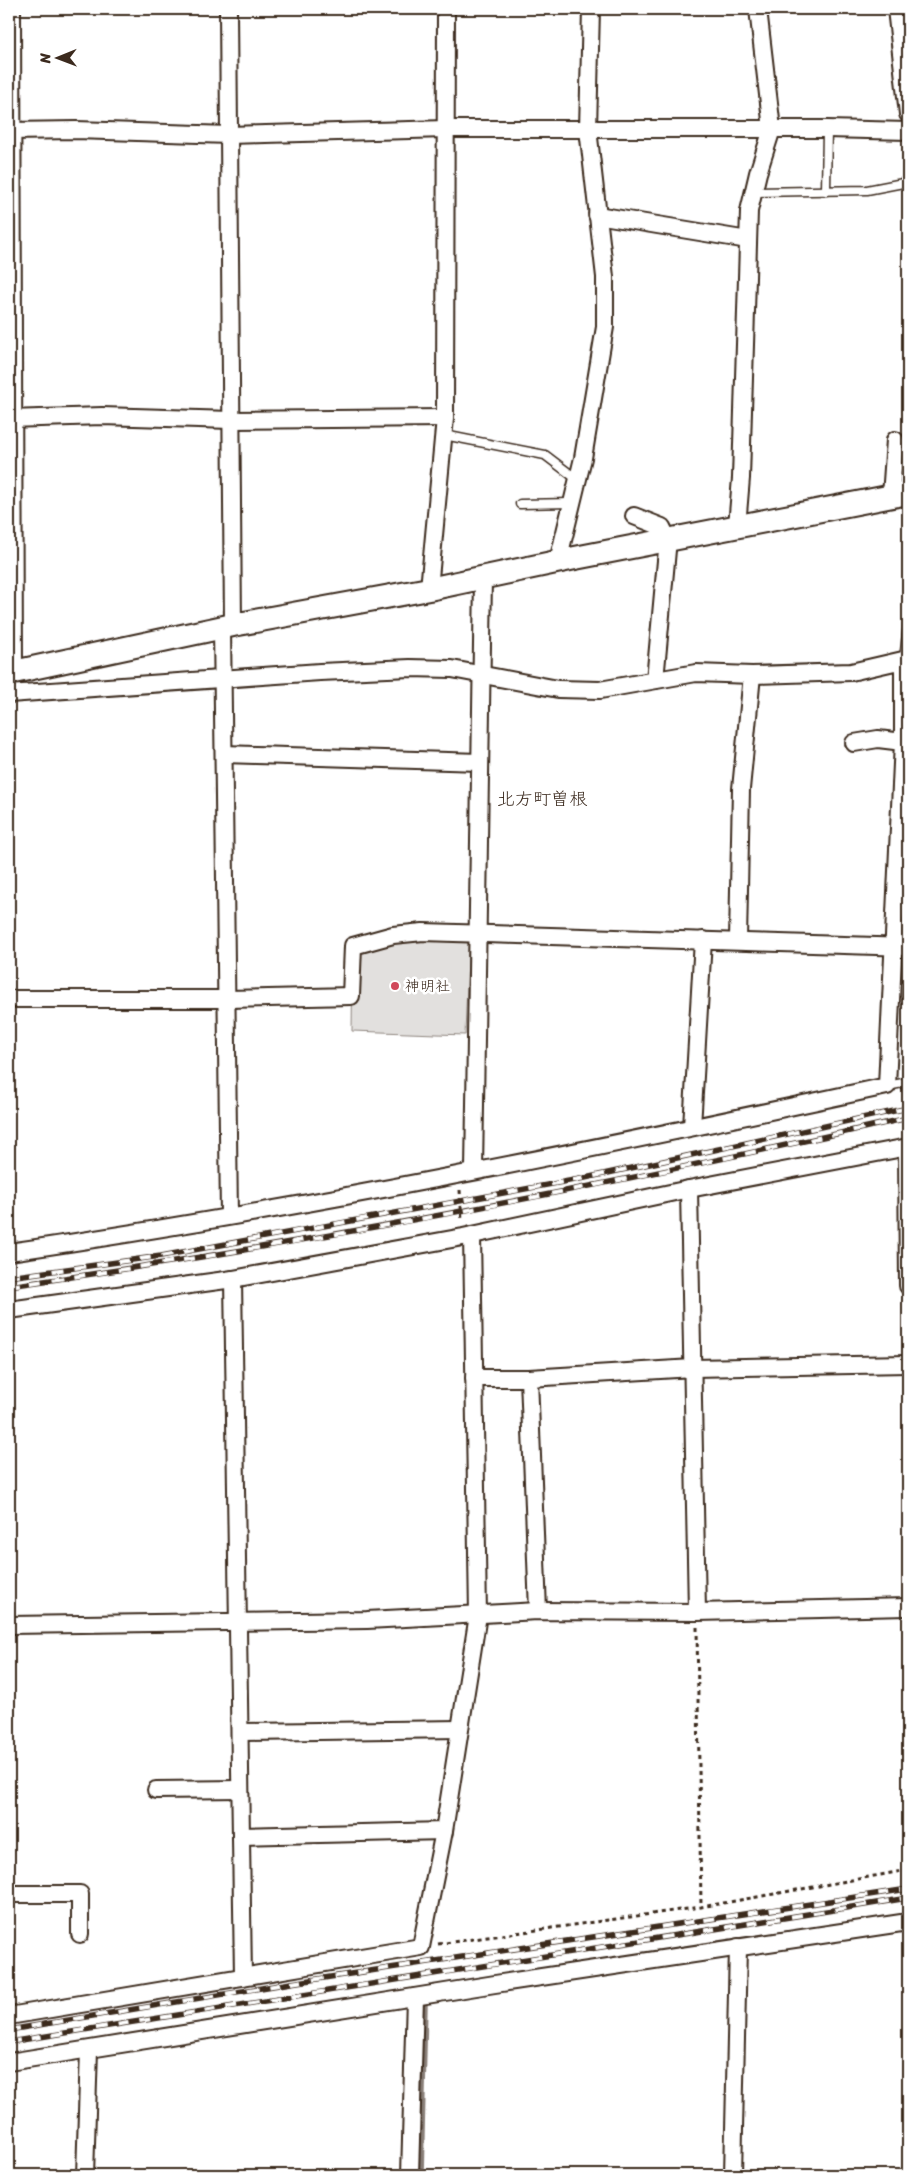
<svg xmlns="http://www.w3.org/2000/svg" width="917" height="2184" viewBox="0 0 917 2184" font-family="Sriracha,'Klee One',sans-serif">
<rect width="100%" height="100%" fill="#fff"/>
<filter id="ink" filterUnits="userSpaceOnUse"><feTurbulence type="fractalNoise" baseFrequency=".02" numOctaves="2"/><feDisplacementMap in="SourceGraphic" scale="10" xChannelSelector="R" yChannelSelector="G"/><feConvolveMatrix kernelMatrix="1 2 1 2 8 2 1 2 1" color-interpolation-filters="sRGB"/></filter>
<g filter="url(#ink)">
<!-- green -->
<polygon fill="#e2e0de" stroke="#8e857e" points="469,931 465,1035 352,1031 353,946"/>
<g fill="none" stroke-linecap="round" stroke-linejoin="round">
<!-- stream -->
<polyline stroke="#887e77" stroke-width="5.5" points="421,2175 425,2004"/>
<!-- lane casing -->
<g stroke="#3b2a1e" stroke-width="11">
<g id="lane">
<polyline points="826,191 827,129"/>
<polyline points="754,192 867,190 908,182"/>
<polyline points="444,435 545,455 578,480"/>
<polyline points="520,504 572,503"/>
<polyline points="904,660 908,624"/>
<polyline points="887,1086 908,1082"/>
</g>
</g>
<!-- street casing -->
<g stroke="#3b2a1e" stroke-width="20">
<g id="street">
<polyline points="12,9 14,672"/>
<polyline points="228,9 233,625"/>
<polyline points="896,9 908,114"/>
<polyline points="9,131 76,130 229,135 446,129 827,129 908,131"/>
<polyline points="597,215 748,240"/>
<polyline points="9,419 102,416 231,420 445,418"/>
<polyline points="891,496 895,440"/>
<polyline points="634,516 662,527 668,539 655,680"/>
<polyline points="737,526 741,478 749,211 758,173 772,129 758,9"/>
<polyline points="558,561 583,458 605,327 605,277 588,129 591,9"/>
<polyline points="429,589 445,418 446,9"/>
<polyline points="222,628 229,1216"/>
<path d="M 9,694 L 320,672 L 410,668 L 452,669 L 558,689 L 600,690 L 696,673 L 752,675 L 851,672 L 903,660 L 903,742 L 887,1086 C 596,1149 304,1209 9,1252"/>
<polyline points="854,743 878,739 903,742"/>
<polyline points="224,754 480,762"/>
<polyline points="738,940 741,789 752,675"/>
<polyline points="9,999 227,999 351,996 353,946 393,935 423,932 908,947"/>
<polyline points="692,1127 703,940"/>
<polyline points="907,1148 908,1286"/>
<polyline points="474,1171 483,578"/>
<polyline points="689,1189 697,1612"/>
<polyline points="233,1279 243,1977"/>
<polyline points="9,1310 233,1279 463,1237 689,1189 908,1147"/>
<polyline points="474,1378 529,1378 693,1368 908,1364"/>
<polyline points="529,1378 538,1611"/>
<polyline points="9,1625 367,1620 538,1611 697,1612 908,1607"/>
<polyline points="240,1732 460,1729"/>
<polyline points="156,1790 240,1789"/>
<polyline points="241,1836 444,1831"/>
<polyline points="9,1894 80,1894 80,1934"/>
<polyline points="9,2016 421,1947 444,1831 478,1615 472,1235"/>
<polyline points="9,2062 495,1984 908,1922"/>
<polyline points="85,2175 89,2050"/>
<polyline points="410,2175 415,1997"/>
<polyline points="733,2175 738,1947"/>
</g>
</g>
<!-- secondary casing -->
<g stroke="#3b2a1e" stroke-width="26">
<polyline id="secondary" points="9,673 233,625 429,589 575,558 908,493"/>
</g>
<!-- path -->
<g stroke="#3b2a1e" stroke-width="3" stroke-dasharray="4 4" stroke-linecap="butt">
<polyline points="460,1190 462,1221"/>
<polyline points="697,1627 701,1907"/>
<polyline points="438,1944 701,1907 908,1870"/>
</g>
<!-- lane -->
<use href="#lane" stroke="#fff" stroke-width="8"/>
<!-- street -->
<use href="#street" stroke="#fff" stroke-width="16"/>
<!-- secondary -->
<use href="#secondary" stroke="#fff" stroke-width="22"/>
<!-- rail casing -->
<g stroke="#3b2a1e" stroke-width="5.5">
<g id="rail">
<polyline points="9,1277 161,1256 585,1178 908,1108"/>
<path d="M 9,1286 C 311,1244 611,1185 908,1118"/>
<polyline points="9,2030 291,1983 908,1889"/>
<polyline points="9,2042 908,1898"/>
</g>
</g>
<!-- rail -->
<use href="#rail" stroke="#fff" stroke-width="4" stroke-dasharray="11" stroke-linecap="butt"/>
</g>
</g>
<!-- markers -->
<circle fill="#d1495b" stroke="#fff" stroke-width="2" cx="395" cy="986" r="5"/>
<g text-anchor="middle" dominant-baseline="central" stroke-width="5" stroke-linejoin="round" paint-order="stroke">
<!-- poi labels -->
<g font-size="15" fill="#3b2a1e" stroke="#fff" text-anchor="start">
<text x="405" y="986">神明社</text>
</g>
<!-- quarter labels -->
<g font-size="18" fill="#3b2a1e" stroke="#fff">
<text x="542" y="799">北方町曽根</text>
</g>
</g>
<!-- margin -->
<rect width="917" height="2184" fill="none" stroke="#fff" stroke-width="30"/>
<rect x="15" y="15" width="887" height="2154" fill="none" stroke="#3b2a1e" stroke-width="2" filter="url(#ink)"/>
<!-- north arrow -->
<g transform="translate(58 58) rotate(269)" stroke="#ffffff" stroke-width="4" paint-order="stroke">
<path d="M0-4L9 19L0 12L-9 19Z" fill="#3b2a1e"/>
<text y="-8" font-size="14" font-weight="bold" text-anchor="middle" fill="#3b2a1e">N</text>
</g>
</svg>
